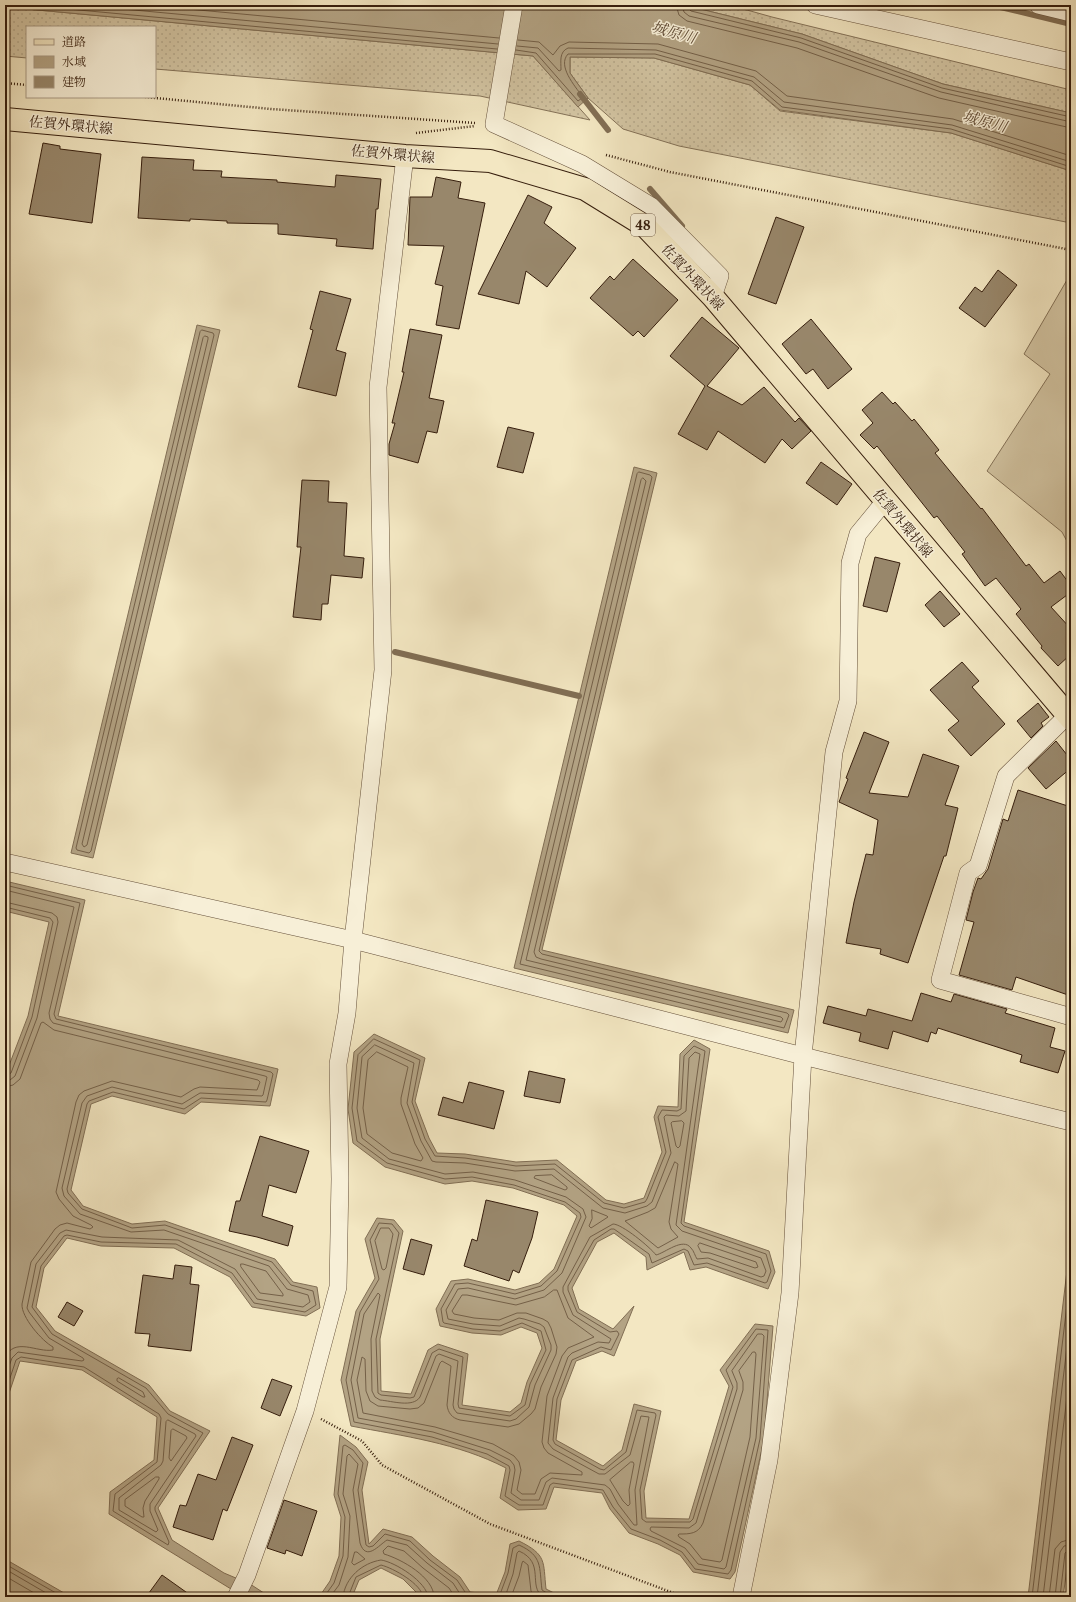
<svg xmlns="http://www.w3.org/2000/svg" width="1076" height="1602" viewBox="0 0 1076 1602" font-family="'Libre Caslon Text','Noto Serif JP',serif">
<defs>
<pattern id="grass-dots" width="8" height="8" patternUnits="userSpaceOnUse"><rect width="8" height="8" fill="#d3c5a3"/><path d="M2 2h.1M6 6h.1" fill="none" stroke="#b6a98b" stroke-width="1.8" stroke-linecap="round"/></pattern>
</defs>
<rect width="100%" height="100%" fill="#f3e7c2"/>
<filter id="stains"><feTurbulence type="fractalNoise" baseFrequency=".005" numOctaves="4"/><feColorMatrix values="0 0 0 0 .2 0 0 0 0 .09 0 0 0 0 .02 0 0 0 .5 -.17"/></filter>
<radialGradient id="worn" r=".72"><stop offset=".6" stop-color="#630" stop-opacity="0"/><stop offset="1" stop-color="#630" stop-opacity=".3"/></radialGradient>
<!-- grass -->
<g fill="url(#grass-dots)" stroke="#847258">
<polygon points="684,5 729,5 772,17 1071,90 1071,113 943,84 802,34"/>
<polygon points="5,7 533,56 590,120 480,96 155,69 155,27 27,27 27,58 5,56"/>
<polygon points="570,57 654,58 750,85 780,111 951,133 1071,171 1071,223 679,146 623,129 588,98 570,73"/>
</g>
<!-- garden -->
<polygon fill="#d3c5a3" stroke="#847258" points="1071,273 1071,549 1062,532 987,471 1050,374 1024,354"/>
<!-- water -->
<g fill="#b3a384" stroke="#816e54">
<polygon points="5,5 684,5 802,34 943,84 1071,113 1071,171 951,133 780,110 750,85 654,58 570,57 570,73 588,98 578,107 533,56 5,7"/>
<polygon points="197,325 220,330 93,858 71,853"/>
<polygon points="634,467 657,473 542,950 794,1010 788,1033 514,968"/>
<polygon points="5,881 85,900 58,1016 278,1069 270,1106 201,1102 185,1114 112,1096 91,1104 71,1190 83,1206 132,1224 165,1221 275,1259 293,1282 317,1287 320,1308 306,1316 252,1307 230,1277 174,1248 101,1246 67,1238 44,1268 36,1307 55,1331 149,1385 170,1411 210,1431 158,1508 172,1540 224,1573 250,1584 270,1597 244,1597 109,1514 110,1492 154,1460 157,1417 82,1370 20,1361 5,1405 5,1076 28,1016 49,922 5,911"/>
<path d="M 374,1034 L 425,1058 L 415,1101 L 429,1138 L 437,1153 L 465,1154 L 516,1162 L 557,1160 L 606,1200 L 624,1204 L 644,1198 L 662,1152 L 654,1117 L 658,1106 L 678,1107 L 680,1054 L 694,1040 L 710,1049 L 684,1222 L 769,1251 L 775,1272 L 768,1289 L 706,1267 L 690,1270 L 684,1252 L 647,1270 L 646,1257 L 614,1233 L 597,1242 L 572,1288 L 579,1309 L 613,1329 L 634,1306 L 614,1356 L 602,1351 L 576,1361 L 561,1400 L 556,1440 L 603,1466 L 622,1450 L 634,1404 L 661,1411 L 644,1491 L 646,1518 L 689,1519 L 729,1386 L 720,1370 L 755,1324 L 773,1326 L 764,1439 L 735,1572 L 730,1579 L 693,1572 L 680,1555 L 658,1544 L 629,1533 L 610,1509 L 602,1493 L 554,1487 L 546,1509 L 518,1510 L 500,1498 L 506,1468 C 458,1443 403,1436 351,1426 L 341,1380 L 356,1311 L 375,1278 L 365,1239 L 377,1218 L 394,1220 L 403,1231 L 380,1339 L 381,1391 L 411,1394 L 428,1350 L 438,1344 L 468,1354 L 462,1405 L 510,1412 L 521,1403 L 527,1382 L 542,1348 L 537,1333 L 521,1327 L 501,1335 L 472,1333 L 440,1326 L 436,1309 L 451,1281 L 468,1279 L 515,1290 L 539,1283 L 554,1269 L 577,1216 L 564,1205 L 513,1188 L 472,1181 L 445,1184 L 385,1167 L 353,1143 L 348,1109 L 354,1052 Z"/>
<polygon points="1071,1237 1071,1539 1063,1597 1028,1597"/>
<path d="M 340,1435 L 356,1447 L 368,1462 L 362,1490 L 369,1544 L 383,1529 L 412,1537 L 433,1556 L 460,1577 L 470,1592 L 496,1595 L 505,1572 L 510,1544 L 519,1541 C 547,1555 543,1561 546,1589 L 562,1597 L 421,1597 L 403,1579 L 381,1568 L 359,1580 L 352,1597 L 319,1597 L 330,1581 L 339,1556 L 341,1517 L 334,1495 Z"/>
<polygon points="5,1559 71,1597 5,1597"/>
</g>
<g fill="none" stroke-linecap="round" stroke-linejoin="round">
<!-- shore -->
<g stroke="#746048" stroke-width="1">
<polyline points="25,5 497,49"/>
<polyline points="80,5 498,44"/>
<polyline points="145,5 499,38"/>
<polyline points="676,5 679,15 687,21 797,48 939,98 1071,128"/>
<polyline points="682,5 684,12 689,16 799,42 941,92 1071,122"/>
<polyline points="687,5 688,8 691,11 801,38 942,88 1071,117"/>
<polyline points="518,40 539,42 553,55 560,46 569,42 658,44 756,71 787,96 953,119 1071,156"/>
<path d="M 517,46 L 538,48 L 559,71 L 561,70 C 561,61 559,52 568,48 L 656,50 L 754,77 L 784,102 L 952,125 L 1071,162"/>
<path d="M 516,50 L 536,53 L 578,101 L 582,98 L 582,96 C 575,86 557,66 568,54 L 655,54 L 752,81 L 782,107 L 951,129 L 1071,167"/>
<polygon points="202,330 213,333 214,335 91,851 89,853 77,850 76,848 200,332"/>
<polygon points="205,336 208,337 208,339 87,845 84,847 82,844 203,338"/>
<polygon points="639,472 650,475 652,477 539,951 542,954 787,1013 789,1015 784,1028 520,964 637,474"/>
<polygon points="643,478 646,481 534,952 536,957 541,959 781,1017 783,1019 781,1022 526,960 641,480"/>
<polyline points="5,885 80,903 54,1014 56,1019 271,1072 273,1074 267,1100 266,1102 201,1098 184,1109 113,1092 89,1101 87,1104 67,1189 68,1193 82,1209 132,1228 165,1225 272,1262 291,1285 313,1291 316,1305 305,1312 254,1303 232,1273 176,1244 101,1242 67,1235 64,1236 41,1266 32,1307 52,1334 146,1388 168,1414 203,1433 155,1507 155,1510 169,1542 168,1545 113,1511 115,1494 157,1462 161,1418 159,1414 84,1367 21,1357 16,1360 5,1393"/>
<polyline points="5,890 74,907 49,1013 50,1019 53,1023 265,1076 267,1077 263,1095 262,1096 200,1093 182,1104 112,1087 87,1096 82,1103 62,1188 64,1196 80,1214 131,1232 164,1230 269,1266 287,1289 308,1295 310,1302 303,1307 257,1299 235,1269 178,1240 102,1237 66,1230 60,1233 36,1264 27,1308 29,1312 49,1338 83,1358 84,1360 82,1361 18,1352 12,1358 5,1377"/>
<polyline points="5,902 52,913 57,917 58,922 37,1018 15,1076 10,1080 5,1081"/>
<polyline points="5,907 50,918 53,922 32,1017 11,1073 5,1076"/>
<polygon points="374,1039 420,1060 412,1102 425,1139 435,1156 465,1158 516,1166 555,1164 604,1203 624,1208 645,1202 647,1199 666,1152 658,1117 662,1110 677,1111 681,1109 684,1056 694,1046 705,1051 681,1223 684,1226 766,1254 771,1271 767,1282 765,1283 707,1263 694,1265 688,1251 684,1249 652,1263 649,1254 614,1229 611,1229 594,1240 568,1286 568,1290 577,1312 610,1332 617,1331 619,1334 611,1350 601,1347 572,1360 557,1399 553,1440 555,1444 600,1469 604,1470 626,1452 637,1410 655,1413 656,1415 640,1490 642,1519 646,1522 690,1522 693,1519 733,1387 726,1370 756,1329 768,1330 760,1439 731,1570 728,1574 695,1569 682,1552 660,1540 631,1529 613,1507 603,1490 553,1483 550,1485 543,1505 519,1505 505,1496 510,1470 509,1466 487,1454 432,1437 354,1422 346,1380 360,1312 379,1279 370,1240 379,1223 392,1224 399,1233 376,1339 378,1393 381,1395 410,1398 414,1397 432,1353 439,1349 463,1357 458,1404 459,1408 510,1416 525,1405 530,1384 546,1350 541,1331 522,1323 500,1331 473,1329 444,1323 443,1322 441,1309 455,1284 468,1283 515,1294 541,1286 557,1271 581,1217 580,1213 565,1202 514,1185 472,1177 445,1179 387,1163 357,1141 352,1108 358,1055"/>
<path d="M 375,1045 L 414,1063 L 407,1103 L 421,1141 L 432,1161 L 436,1162 L 465,1163 L 515,1171 L 554,1169 L 603,1208 L 625,1213 L 647,1206 L 652,1202 L 671,1153 L 664,1117 L 666,1115 L 679,1116 L 686,1111 L 689,1058 L 695,1052 L 700,1054 L 676,1225 L 682,1231 L 761,1258 L 766,1271 L 764,1276 L 761,1277 L 708,1258 L 697,1259 C 695,1256 694,1251 691,1248 C 683,1237 665,1253 656,1255 C 650,1247 622,1224 613,1224 L 590,1237 L 563,1287 L 563,1292 L 573,1315 L 611,1339 L 609,1343 L 598,1342 L 572,1353 L 568,1357 L 553,1398 L 548,1443 L 553,1449 L 599,1474 L 605,1474 L 630,1455 L 641,1416 L 649,1417 L 635,1490 L 637,1525 L 634,1525 L 618,1504 L 610,1489 L 605,1485 L 552,1478 L 546,1482 L 539,1500 L 521,1500 L 511,1493 L 515,1470 L 514,1465 L 510,1460 L 490,1450 L 433,1432 L 358,1418 L 351,1380 L 364,1314 L 378,1293 L 380,1295 L 371,1339 L 372,1391 L 375,1397 L 380,1400 C 392,1401 413,1408 420,1397 L 436,1356 L 439,1354 L 458,1361 L 453,1405 L 454,1409 L 457,1413 L 510,1421 L 516,1419 L 529,1407 L 535,1385 L 551,1350 L 551,1345 L 544,1327 L 540,1324 L 524,1319 L 519,1318 L 500,1326 L 473,1324 L 448,1319 L 446,1310 L 458,1289 L 468,1288 L 515,1299 L 544,1290 L 562,1273 L 586,1217 L 583,1209 L 566,1197 L 515,1180 L 473,1172 L 445,1174 L 389,1159 L 362,1138 L 357,1108 L 362,1057 Z"/>
<polygon points="377,1052 408,1067 401,1098 401,1104 415,1144 423,1158 421,1161 392,1153 367,1134 363,1108 368,1060"/>
<path d="M 5,1087 L 13,1085 L 20,1079 L 41,1023 L 43,1022 L 54,1030 L 258,1080 L 260,1082 L 257,1090 L 200,1087 L 194,1089 L 181,1097 L 112,1081 L 84,1091 L 79,1095 L 76,1102 L 56,1192 L 59,1199 L 73,1216 L 91,1225 L 93,1227 L 90,1229 L 67,1223 L 60,1225 L 55,1229 L 31,1262 L 22,1304 C 21,1317 42,1341 53,1347 L 53,1350 C 37,1353 14,1336 5,1358"/>
<polygon points="682,1121 684,1123 680,1146 678,1148 676,1146 671,1123 672,1122"/>
<polygon points="675,1162 678,1164 669,1222 671,1229 678,1237 658,1248 625,1221 648,1212 655,1208"/>
<polygon points="552,1175 567,1187 567,1189 565,1190 534,1178 535,1176"/>
<polygon points="592,1210 607,1216 608,1217 591,1228 589,1226 592,1219"/>
<polygon points="381,1228 389,1228 393,1234 386,1268 384,1270 382,1269 375,1241"/>
<polygon points="700,1243 756,1262 758,1267 755,1268 710,1253 701,1252 698,1246"/>
<polygon points="241,1264 243,1264 266,1271 283,1294 283,1296 260,1293 241,1267"/>
<path d="M 554,1290 L 557,1290 L 568,1318 L 594,1337 L 568,1348 L 562,1356 L 547,1396 L 542,1442 L 544,1448 L 548,1453 L 582,1472 L 582,1475 L 550,1473 L 541,1479 L 535,1494 L 522,1494 L 517,1490 L 521,1470 L 519,1462 L 514,1456 L 493,1444 L 435,1427 L 363,1413 L 357,1380 L 362,1357 L 365,1359 L 366,1391 L 370,1401 L 378,1406 L 410,1409 L 418,1408 L 424,1403 L 440,1363 L 442,1361 L 451,1366 L 447,1405 C 448,1413 452,1418 460,1420 L 508,1427 L 519,1424 L 531,1414 L 535,1409 L 541,1387 L 556,1354 L 557,1347 L 551,1328 L 548,1322 L 543,1319 L 526,1313 L 517,1313 L 499,1320 L 474,1318 L 454,1314 L 452,1311 L 462,1295 L 467,1295 L 516,1305 L 544,1297 Z"/>
<polygon points="758,1334 762,1334 764,1336 756,1438 726,1567 724,1569 698,1564 685,1548 651,1531 650,1529 651,1527 689,1528 696,1523 737,1389 737,1383 732,1371"/>
<path d="M 753,1352 L 755,1352 L 756,1354 L 750,1437 L 722,1560 L 720,1562 L 702,1559 L 690,1544 L 679,1537 L 678,1535 L 679,1534 C 690,1534 698,1534 703,1523 L 743,1390 L 743,1382 L 739,1371 Z"/>
<polygon points="119,1378 143,1392 145,1397 143,1397 117,1381 117,1379"/>
<polygon points="168,1420 195,1434 196,1436 150,1504 150,1511 158,1530 156,1532 119,1510 119,1498 161,1465 163,1461 166,1422"/>
<polygon points="173,1429 186,1436 187,1438 171,1461 169,1458 171,1431"/>
<polygon points="631,1462 633,1462 634,1464 629,1490 630,1504 628,1506 623,1501 610,1480"/>
<polygon points="156,1477 159,1477 159,1479 145,1501 143,1508 144,1517 142,1517 125,1506 125,1500"/>
<polygon points="355,1552 357,1552 365,1559 354,1565 352,1563"/>
<polyline points="5,1564 63,1597"/>
<polyline points="5,1569 53,1597"/>
<polyline points="5,1576 41,1597"/>
<polyline points="324,1597 334,1583 343,1556 345,1517 338,1494 343,1446 345,1445 353,1450 363,1463 358,1490 366,1545 369,1547 373,1546 385,1534 410,1541 430,1560 457,1580 467,1595 477,1597"/>
<path d="M 330,1597 L 339,1585 L 348,1557 L 350,1516 L 343,1494 L 347,1456 L 349,1454 L 358,1464 L 353,1490 L 360,1543 C 366,1562 379,1545 387,1540 L 407,1545 L 427,1563 L 453,1583 L 462,1597"/>
<path d="M 343,1597 C 345,1578 362,1563 381,1560 C 395,1562 427,1582 428,1597"/>
<path d="M 348,1597 L 356,1577 L 381,1565 C 393,1568 422,1584 423,1597"/>
<path d="M 434,1597 C 434,1577 401,1559 384,1554 L 383,1551 L 388,1546 L 404,1551 L 423,1568 L 449,1588 L 455,1597"/>
<path d="M 499,1597 L 508,1573 L 513,1548 L 519,1545 C 543,1556 539,1567 542,1590 L 553,1597"/>
<path d="M 505,1597 L 513,1574 L 517,1553 L 519,1551 C 546,1563 527,1586 543,1597"/>
<polyline points="511,1597 519,1576 522,1563 523,1561 528,1565 531,1591 534,1597"/>
<polyline points="1032,1597 1071,1271"/>
<polyline points="1037,1597 1071,1313"/>
<polyline points="1043,1597 1071,1363"/>
<polyline points="1049,1597 1055,1549 1061,1542 1071,1539"/>
<polyline points="1055,1597 1060,1552 1064,1546 1071,1545"/>
<polyline points="1060,1597 1065,1553 1068,1550 1071,1550"/>
</g>
<!-- stream -->
<g stroke="#816e54" stroke-width="6">
<polyline points="992,5 1071,24"/>
<polyline points="580,94 608,130"/>
<polyline points="650,189 682,226"/>
<polyline points="395,652 579,696"/>
</g>
</g>
<!-- building -->
<g fill="#98876b" stroke="#361e0d">
<polygon points="43,143 60,146 60,149 101,154 92,223 29,214"/>
<polygon points="142,157 194,160 193,170 222,171 221,177 277,180 277,182 335,187 336,175 381,179 378,209 376,209 373,249 336,246 337,239 278,234 278,224 227,223 227,221 190,219 190,221 138,218"/>
<polygon points="436,177 461,182 458,198 485,203 459,329 436,325 443,286 435,284 444,246 408,245 410,197 432,197"/>
<polygon points="528,195 552,207 544,223 576,248 547,287 526,271 519,304 478,294"/>
<polygon points="776,217 804,227 776,304 748,294"/>
<polygon points="633,259 678,300 644,337 638,331 633,336 590,298 610,276 614,280"/>
<polygon points="998,270 1017,285 985,327 959,308 975,287 982,292"/>
<polygon points="320,291 351,299 336,350 346,353 336,396 298,387 313,330 310,329"/>
<polygon points="702,317 739,348 707,386 742,405 764,387 795,422 799,418 811,431 792,449 782,439 765,463 718,431 707,450 678,434 705,386 670,356"/>
<polygon points="811,319 852,369 828,389 813,369 806,374 782,344"/>
<polygon points="410,329 442,335 429,398 444,401 437,433 427,431 418,463 389,455 389,444 395,423 392,423 404,372 402,372"/>
<polygon points="882,392 893,404 895,402 912,421 914,419 939,450 935,453 981,509 982,508 1026,566 1029,564 1044,583 1060,571 1071,586 1071,592 1051,607 1071,629 1071,654 1058,666 1041,648 1042,646 1016,614 1021,609 996,578 985,586 962,554 965,552 937,516 934,518 877,446 874,449 860,435 873,423 862,410"/>
<polygon points="508,427 534,433 523,473 497,467"/>
<polygon points="821,462 852,484 837,505 806,483"/>
<polygon points="302,480 329,481 328,502 347,503 344,556 364,558 362,578 331,575 328,604 322,604 321,620 293,617 301,547 297,547"/>
<polygon points="875,557 900,563 887,612 863,606"/>
<polygon points="940,591 960,614 944,627 925,605"/>
<polygon points="962,662 979,681 972,687 1005,724 971,756 948,730 959,721 930,690"/>
<polygon points="1038,703 1049,717 1041,723 1043,726 1031,738 1017,721"/>
<polygon points="864,732 889,742 869,793 908,797 923,754 959,766 945,805 958,808 946,856 944,856 908,963 880,954 881,949 846,943 854,902 866,854 873,855 878,820 839,802 848,779 846,778"/>
<polygon points="1056,741 1071,760 1071,768 1046,789 1028,768"/>
<polygon points="1018,790 1071,807 1071,996 1016,977 1012,990 959,975 974,922 966,920 973,892 978,878 981,879 988,869 1003,819 1008,821"/>
<polygon points="921,993 951,1002 954,994 1007,1009 1005,1013 1055,1028 1050,1047 1065,1051 1058,1073 1020,1062 1022,1055 938,1028 936,1034 931,1032 928,1042 893,1031 888,1049 859,1041 861,1033 823,1023 828,1006 866,1016 868,1009 912,1021"/>
<polygon points="529,1071 565,1079 560,1103 524,1096"/>
<polygon points="469,1082 504,1091 494,1129 438,1115 443,1097 463,1103"/>
<polygon points="260,1136 309,1151 296,1193 269,1185 262,1216 293,1226 288,1246 257,1237 229,1231 236,1201 240,1201"/>
<polygon points="486,1200 538,1212 532,1238 519,1273 513,1270 509,1281 464,1266 472,1239 477,1241"/>
<polygon points="411,1239 432,1245 424,1275 403,1269"/>
<polygon points="175,1265 192,1267 190,1284 199,1285 191,1351 148,1346 150,1334 135,1333 143,1275 173,1279"/>
<polygon points="67,1302 83,1311 74,1326 58,1317"/>
<polygon points="272,1379 292,1386 280,1416 261,1408"/>
<polygon points="232,1437 253,1445 227,1511 223,1509 213,1540 173,1527 180,1505 186,1506 198,1474 216,1480"/>
<polygon points="284,1500 317,1511 302,1556 286,1550 285,1554 267,1548"/>
<polygon points="162,1575 193,1597 146,1597"/>
</g>
<g fill="none" stroke-linecap="round" stroke-linejoin="round">
<!-- street casing -->
<g stroke="#65503a" stroke-width="18">
<g id="street">
<polyline points="514,5 494,124 582,164 651,206 720,276 713,297"/>
<polyline points="815,5 1071,62"/>
<polyline points="1038,5 1071,13"/>
<polyline points="1068,715 1006,776 978,866 968,873 940,980 1068,1016"/>
<polyline points="5,862 353,940 803,1056 1071,1122"/>
<polyline points="236,1597 247,1575 305,1411 338,1287 340,1179 338,1064 347,1013 353,940 383,670 378,387 405,156"/>
<polyline points="741,1597 769,1460 790,1293 803,1056 834,752 848,701 850,563 858,534 885,501"/>
</g>
</g>
<!-- primary casing -->
<g stroke="#361e0d" stroke-width="24">
<polyline id="primary" points="5,119 405,156 490,161 585,189 645,226 713,297 1071,719"/>
</g>
<!-- path -->
<g stroke="#361e0d" stroke-width="2.5" stroke-dasharray="1 2" stroke-linecap="butt">
<polyline points="5,83 27,85"/>
<polyline points="145,97 271,109 475,123"/>
<polyline points="416,133 475,126"/>
<polyline points="606,155 670,172 1071,250"/>
<polyline points="321,1419 362,1441 382,1465 490,1524 684,1597"/>
</g>
<!-- street -->
<use href="#street" stroke="#f7efd7" stroke-width="17"/>
<!-- primary -->
<use href="#primary" stroke="#f3e7c2" stroke-width="22"/>
</g>
<g text-anchor="middle" dominant-baseline="central" stroke-width="3" stroke-linejoin="round" paint-order="stroke">
<!-- shield labels -->
<rect fill="#f7efd7" stroke="#705d4a" stroke-width="1" x="631" y="214" width="24" height="22" rx="3"/>
<g font-size="13" font-weight="bold" fill="#361e0d">
<text x="643" y="225">48</text>
</g>
<!-- street labels -->
<g font-size="14" fill="#361e0d" stroke="#f7efd7">
<text transform="translate(71 125) rotate(5)">佐賀外環状線</text>
<text transform="translate(393 154) rotate(5)">佐賀外環状線</text>
<text transform="translate(693 277) rotate(47)">佐賀外環状線</text>
<text transform="translate(903 523) rotate(50)">佐賀外環状線</text>
</g>
<!-- water labels -->
<g font-size="15" font-style="italic" fill="#624d37" stroke="#f7efd7">
<text transform="translate(674 32) rotate(16)">城原川</text>
<text transform="translate(985 121) rotate(15)">城原川</text>
</g>
</g>
<!-- margin -->
<rect width="1076" height="1602" fill="none" stroke="#f3e7c2" stroke-width="20"/>
<rect x="6" y="6" width="1064" height="1590" fill="none" stroke="#361e0d" stroke-width="2"/>
<rect x="10" y="10" width="1056" height="1582" fill="none" stroke="#361e0d"/>
<!-- legend -->
<rect x="26" y="26" width="130" height="72" fill="#f7efd7" stroke="#aa9b86"/>
<rect x="34" y="39" width="20" height="6" fill="#f3e7c2" stroke="#aa9b86"/>
<text x="62" y="46" font-size="12" fill="#361e0d">道路</text>
<rect x="34" y="56" width="20" height="12" fill="#b3a384" stroke="#aa9b86"/>
<text x="62" y="66" font-size="12" fill="#361e0d">水域</text>
<rect x="34" y="76" width="20" height="12" fill="#98876b" stroke="#aa9b86"/>
<text x="62" y="86" font-size="12" fill="#361e0d">建物</text>
<rect width="100%" height="100%" filter="url(#stains)"/>
<rect width="100%" height="100%" fill="url(#worn)"/>
</svg>
